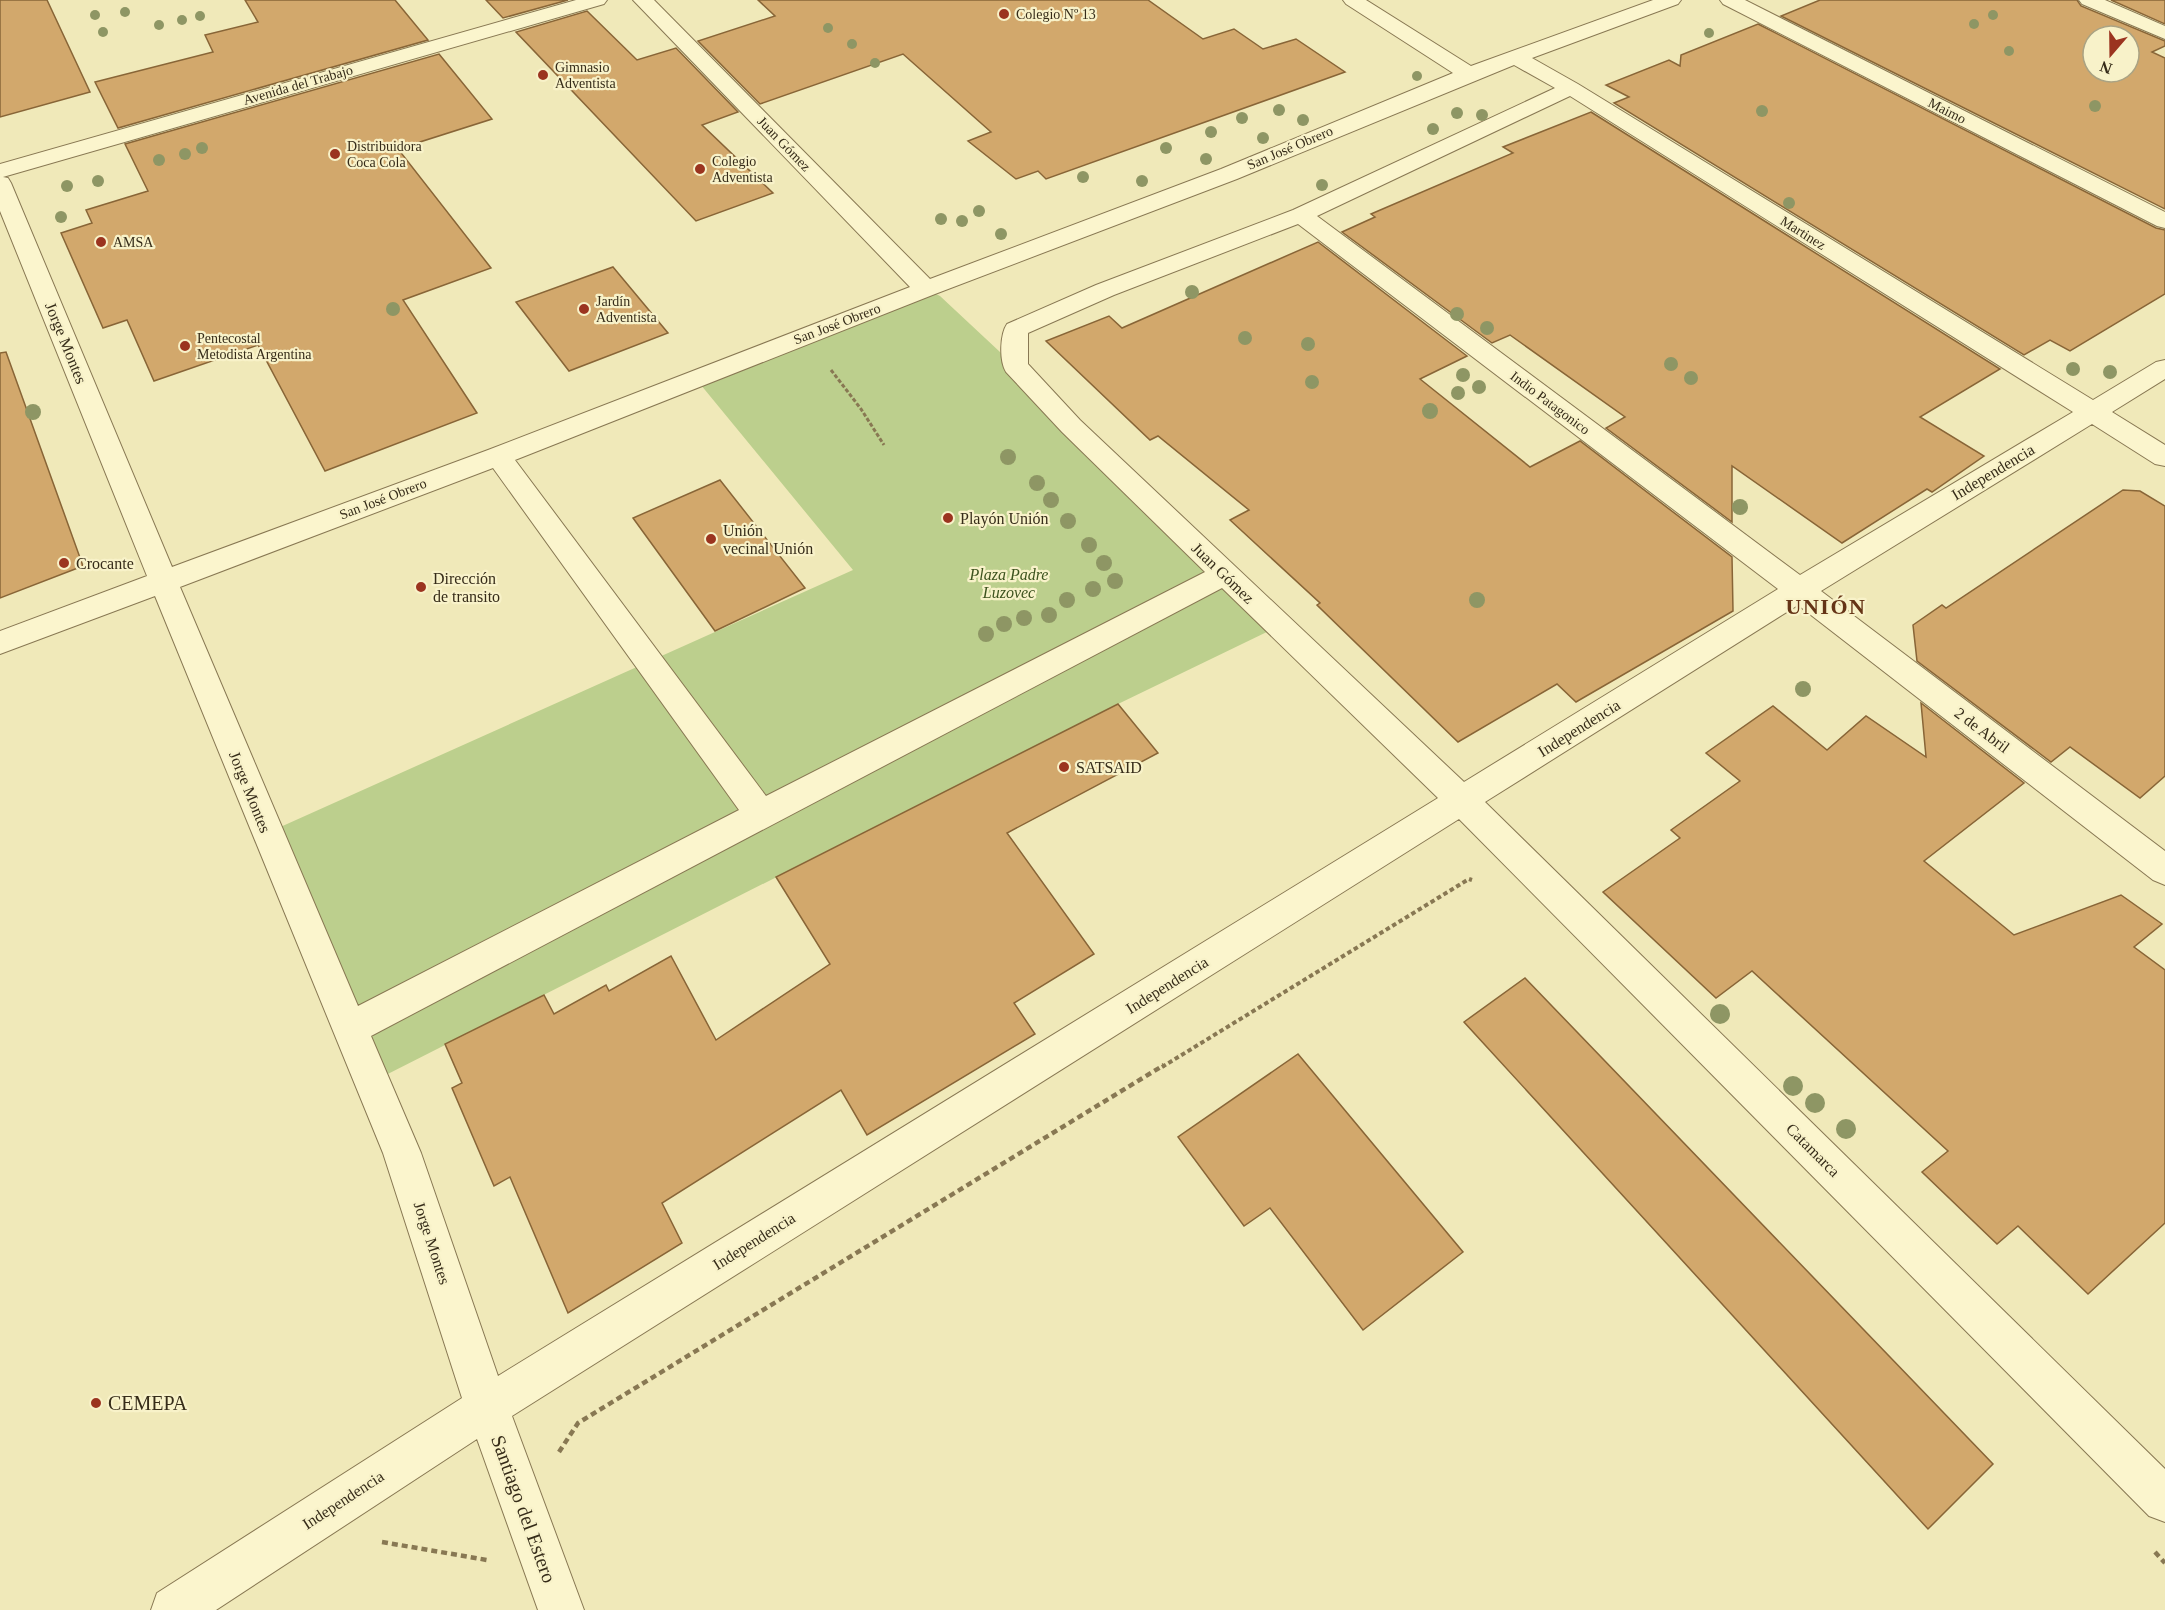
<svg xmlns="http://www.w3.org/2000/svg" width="2165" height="1610" viewBox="0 0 2165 1610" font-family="Georgia,serif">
<rect width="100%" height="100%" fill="#f0e9b9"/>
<!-- green -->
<polygon fill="#bccf8d" points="926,289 940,296 1015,366 1279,626 1118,704 372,1082 267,833 853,570 696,379"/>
<!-- building -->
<g fill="#d2a86c" stroke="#886537" stroke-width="1.5" fill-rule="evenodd">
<polygon points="0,0 47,0 90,92 0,117"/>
<polygon points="245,0 395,0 428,40 118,128 95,82 213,52 205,35 258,22"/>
<polygon points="486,0 568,0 503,18"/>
<polygon points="758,0 1148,0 1203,39 1234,29 1263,49 1296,39 1345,72 1046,179 1038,171 1016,179 968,141 991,132 903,54 760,104 698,41 775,16"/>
<path d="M 1820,0 L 2077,0 L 2081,6 L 2165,41 L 2165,46 L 2152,52 L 2165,58 L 2165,209 L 1781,16 ZM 2093,36 L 2129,36 L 2129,72 L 2093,72 Z"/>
<polygon points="2111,0 2165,0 2165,24"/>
<polygon points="587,11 637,60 676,48 738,112 702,125 773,193 696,221 516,32"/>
<polygon points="1758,24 2156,228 2165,230 2165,294 2070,351 2050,340 2024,355 1614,103 1629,97 1606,85 1669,60 1680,66 1681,55"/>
<polygon points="439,54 492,119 398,149 491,268 403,300 477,413 325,471 258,345 154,381 127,320 103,328 61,233 92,223 86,210 148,191 125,144"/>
<polygon points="1591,112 2000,369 1920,417 1984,456 1932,492 1927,489 1842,543 1732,466 1732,522 1606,428 1625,417 1510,335 1492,343 1342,232 1375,217 1371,214 1513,153 1503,147"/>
<polygon points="1318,242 1467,356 1420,379 1530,467 1580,441 1732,557 1733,611 1576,702 1557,684 1458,742 1317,605 1320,603 1230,520 1249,510 1158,436 1150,440 1046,341 1109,316 1122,328"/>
<polygon points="613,267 668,333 569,371 516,302"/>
<polygon points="6,352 83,566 0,598 0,353"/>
<polygon points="720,480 805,588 715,631 633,518"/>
<polygon points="2123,490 2140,491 2165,506 2165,776 2140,798 2070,747 2051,762 1917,661 1913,625 1942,605 1946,608"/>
<polygon points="1921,703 2024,783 1924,861 2014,935 2121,895 2162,924 2134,947 2165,970 2165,1223 2088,1294 2018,1226 1997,1244 1922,1172 1948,1151 1752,971 1716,998 1603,892 1680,838 1671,830 1740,781 1706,753 1773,706 1827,750 1866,716 1926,757"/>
<polygon points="1118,704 1158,753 1007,833 1094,954 1014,1003 1035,1034 867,1135 841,1090 662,1203 682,1243 568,1313 510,1177 494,1186 452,1088 462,1083 445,1044 544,995 554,1014 606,985 609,991 671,956 716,1040 830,964 776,877"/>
<polygon points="1525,978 1993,1464 1928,1529 1464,1022"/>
<polygon points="1298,1054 1463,1252 1363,1330 1270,1208 1244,1226 1178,1137"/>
</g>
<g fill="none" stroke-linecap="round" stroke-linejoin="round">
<!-- minor casing -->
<g stroke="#887853" stroke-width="2">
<g id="minor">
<path d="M 576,0 L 607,0 L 604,4 L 3,177 L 8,178 L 11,183 L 172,567 L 488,450 L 910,287 L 633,0 L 654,0 L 930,279 L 1221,169 L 1453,73 L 1346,4 L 1343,0 L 1366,0 L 1471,66 L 1653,0 L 1681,0 L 1678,4 L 1532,58 L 1578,84 L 2093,400 L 2156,362 L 2165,360 L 2165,379 L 2112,412 L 2165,445 L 2165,466 L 2155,464 L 2092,424 L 1821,591 L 2165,851 L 2165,885 L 2153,880 L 1798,605 L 1485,802 L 2165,1469 L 2165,1522 L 2149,1516 L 1459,819 L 512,1416 L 584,1610 L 538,1610 L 477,1439 L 216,1610 L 151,1610 L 157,1593 L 462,1398 L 383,1153 L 155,596 L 0,654 L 0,631 L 147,576 L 0,211 L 0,164 ZM 1514,65 L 1555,88 L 1293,210 L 1096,285 L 1007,324 C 1000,334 999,361 1006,372 L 1062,432 L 1205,572 L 766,796 L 515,460 L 935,294 L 1237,179 ZM 1570,96 L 2073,412 L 1800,575 L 1317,216 ZM 1298,224 L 1778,589 L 1464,782 L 1080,420 L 1028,364 L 1028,333 L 1114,295 ZM 493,468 L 739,810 L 358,1006 L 180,587 ZM 1222,588 L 1438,798 L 498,1376 L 421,1153 L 371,1036 Z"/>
<polygon points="1720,0 1745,0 2165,212 2165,228 2157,226 1723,4"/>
<polygon points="2079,0 2105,0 2165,26 2165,39 2082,4"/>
</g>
</g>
<!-- path-far2 -->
<polyline stroke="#887853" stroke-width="3" stroke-dasharray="4 2" stroke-linecap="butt" points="831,370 861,409 884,445"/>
<!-- path-far1 -->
<polyline stroke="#887853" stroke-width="4" stroke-dasharray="4.5 3" stroke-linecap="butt" points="1162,1067 1469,879 1472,880"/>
<!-- path -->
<g stroke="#887853" stroke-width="4.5" stroke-dasharray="6 4" stroke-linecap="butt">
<polyline points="559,1452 578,1423 1164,1065"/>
<polyline points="382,1542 487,1560"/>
<polyline points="2155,1552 2165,1563"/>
</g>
<!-- minor -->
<use href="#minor" fill="#fbf5cd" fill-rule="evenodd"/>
</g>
<!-- trees -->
<g fill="#8e9664">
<circle cx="125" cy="12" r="5"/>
<circle cx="95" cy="15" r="5"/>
<circle cx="1993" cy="15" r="5"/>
<circle cx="200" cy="16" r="5"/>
<circle cx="182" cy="20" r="5"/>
<circle cx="1974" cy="24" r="5"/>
<circle cx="159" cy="25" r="5"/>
<circle cx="828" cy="28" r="5"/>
<circle cx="103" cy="32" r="5"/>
<circle cx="1709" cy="33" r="5"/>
<circle cx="852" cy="44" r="5"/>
<circle cx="2009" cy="51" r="5"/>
<circle cx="875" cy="63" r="5"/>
<circle cx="1417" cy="76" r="5"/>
<circle cx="2095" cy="106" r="6"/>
<circle cx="1279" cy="110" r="6"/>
<circle cx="1762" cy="111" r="6"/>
<circle cx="1457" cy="113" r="6"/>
<circle cx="1482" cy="115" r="6"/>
<circle cx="1242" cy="118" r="6"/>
<circle cx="1303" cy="120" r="6"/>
<circle cx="1433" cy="129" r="6"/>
<circle cx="1211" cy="132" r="6"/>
<circle cx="1263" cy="138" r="6"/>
<circle cx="202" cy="148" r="6"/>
<circle cx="1166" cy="148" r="6"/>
<circle cx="185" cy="154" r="6"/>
<circle cx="1206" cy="159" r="6"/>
<circle cx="159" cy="160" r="6"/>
<circle cx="1083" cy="177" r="6"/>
<circle cx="98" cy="181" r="6"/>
<circle cx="1142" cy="181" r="6"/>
<circle cx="1322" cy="185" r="6"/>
<circle cx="67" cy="186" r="6"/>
<circle cx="1789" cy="203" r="6"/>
<circle cx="979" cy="211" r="6"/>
<circle cx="61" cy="217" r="6"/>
<circle cx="941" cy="219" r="6"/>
<circle cx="962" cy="221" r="6"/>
<circle cx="1001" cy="234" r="6"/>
<circle cx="1192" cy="292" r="7"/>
<circle cx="393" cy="309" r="7"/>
<circle cx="1457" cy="314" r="7"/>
<circle cx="1487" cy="328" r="7"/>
<circle cx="1245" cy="338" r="7"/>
<circle cx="1308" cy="344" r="7"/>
<circle cx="1671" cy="364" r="7"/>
<circle cx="2073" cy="369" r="7"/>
<circle cx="2110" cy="372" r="7"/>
<circle cx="1463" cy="375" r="7"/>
<circle cx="1691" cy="378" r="7"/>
<circle cx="1312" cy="382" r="7"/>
<circle cx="1479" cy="387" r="7"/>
<circle cx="1458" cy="393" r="7"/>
<circle cx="1430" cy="411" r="8"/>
<circle cx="33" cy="412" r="8"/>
<circle cx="1008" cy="457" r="8"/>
<circle cx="1037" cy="483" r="8"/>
<circle cx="1051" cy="500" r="8"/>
<circle cx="1740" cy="507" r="8"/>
<circle cx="1068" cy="521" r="8"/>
<circle cx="1089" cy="545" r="8"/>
<circle cx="1104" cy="563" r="8"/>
<circle cx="1115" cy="581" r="8"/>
<circle cx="1093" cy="589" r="8"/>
<circle cx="1067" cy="600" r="8"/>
<circle cx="1477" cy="600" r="8"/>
<circle cx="1049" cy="615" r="8"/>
<circle cx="1024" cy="618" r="8"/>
<circle cx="1004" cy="624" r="8"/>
<circle cx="986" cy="634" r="8"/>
<circle cx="1803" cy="689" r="8"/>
<circle cx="1720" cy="1014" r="10"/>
<circle cx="1793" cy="1086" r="10"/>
<circle cx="1815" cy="1103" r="10"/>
<circle cx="1846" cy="1129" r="10"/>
</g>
<!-- markers -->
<g fill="#9b341f" stroke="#f8f2c9" stroke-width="2">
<circle cx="1004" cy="14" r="6"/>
<circle cx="543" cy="75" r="6"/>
<circle cx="335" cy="154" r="6"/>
<circle cx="700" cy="169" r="6"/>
<circle cx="101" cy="242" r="6"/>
<circle cx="584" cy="309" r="6"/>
<circle cx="185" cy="346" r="6"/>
<circle cx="948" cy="518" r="6"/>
<circle cx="711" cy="539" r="6"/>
<circle cx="64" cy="563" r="6"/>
<circle cx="421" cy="587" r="6"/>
<circle cx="1064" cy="767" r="6"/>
<circle cx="96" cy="1403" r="6"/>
</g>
<g text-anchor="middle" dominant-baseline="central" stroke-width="4.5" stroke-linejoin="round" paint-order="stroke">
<!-- far-poi labels -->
<g font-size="14" fill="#362c19" stroke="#f8f2c9" text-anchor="start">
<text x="1016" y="14">Colegio Nº 13</text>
<text x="555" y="67">Gimnasio<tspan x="555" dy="16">Adventista</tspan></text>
<text x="347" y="146">Distribuidora<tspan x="347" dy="16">Coca Cola</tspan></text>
<text x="712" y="161">Colegio<tspan x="712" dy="16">Adventista</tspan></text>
<text x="113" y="242">AMSA</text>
<text x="596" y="301">Jardín<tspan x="596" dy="16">Adventista</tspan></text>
<text x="197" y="338">Pentecostal<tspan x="197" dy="16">Metodista Argentina</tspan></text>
</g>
<!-- far-street labels -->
<g font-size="14" fill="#362c19" stroke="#f8f2c9">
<text transform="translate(298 85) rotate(-16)">Avenida del Trabajo</text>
<text transform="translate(1947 111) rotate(27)">Maimo</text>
<text transform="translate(784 144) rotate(46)">Juan Gómez</text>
<text transform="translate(1290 148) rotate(-23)">San José Obrero</text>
<text transform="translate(1803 233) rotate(32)">Martinez</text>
<text transform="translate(837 324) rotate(-21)">San José Obrero</text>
<text transform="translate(1550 403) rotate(37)">Indio Patagonico</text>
<text transform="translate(383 499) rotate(-21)">San José Obrero</text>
</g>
<!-- street labels -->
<g font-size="16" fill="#362c19" stroke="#f8f2c9">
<text transform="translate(66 343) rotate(68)">Jorge Montes</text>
<text transform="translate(1993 472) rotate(-31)">Independencia</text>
<text transform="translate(1223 573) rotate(44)">Juan Gómez</text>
<text transform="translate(1579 728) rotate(-32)">Independencia</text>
<text transform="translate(1982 730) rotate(37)">2 de Abril</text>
<text transform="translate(250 792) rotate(68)">Jorge Montes</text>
<text transform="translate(1167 985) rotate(-32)">Independencia</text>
<text transform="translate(1813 1150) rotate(45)">Catamarca</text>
<text transform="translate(754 1241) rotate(-32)">Independencia</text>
<text transform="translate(432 1243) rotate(72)">Jorge Montes</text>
<text transform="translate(343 1500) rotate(-33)">Independencia</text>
</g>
<!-- poi labels -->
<g font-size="16" fill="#362c19" stroke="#f8f2c9" text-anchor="start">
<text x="960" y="518">Playón Unión</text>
<text x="723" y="530">Unión<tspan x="723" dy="18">vecinal Unión</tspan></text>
<text x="76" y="563">Crocante</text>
<text x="433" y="578">Dirección<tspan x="433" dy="18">de transito</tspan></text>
<text x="1076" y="767">SATSAID</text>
</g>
<!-- park labels -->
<g font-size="16" font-style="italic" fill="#3d531e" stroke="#f8f2c9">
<text x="1009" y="574">Plaza Padre<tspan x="1009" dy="18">Luzovec</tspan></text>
</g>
<!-- near-poi labels -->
<g font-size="20" fill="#362c19" stroke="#f8f2c9" text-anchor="start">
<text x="108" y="1403">CEMEPA</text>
</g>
<!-- near-street labels -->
<g font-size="20" fill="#362c19" stroke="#f8f2c9">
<text transform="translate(524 1509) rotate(70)">Santiago del Estero</text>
</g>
<!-- district labels -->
<g font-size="22" font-weight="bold" letter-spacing="1.5" fill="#653416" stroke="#f8f2c9">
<text x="1826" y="606">UNIÓN</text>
</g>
</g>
<!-- north arrow -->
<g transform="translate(2111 54) rotate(200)"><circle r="28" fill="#f8f2c9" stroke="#aaa383" stroke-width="1.5"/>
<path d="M0-4.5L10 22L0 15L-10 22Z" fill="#9b341f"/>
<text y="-9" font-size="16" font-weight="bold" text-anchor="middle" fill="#362c19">N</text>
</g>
</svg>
